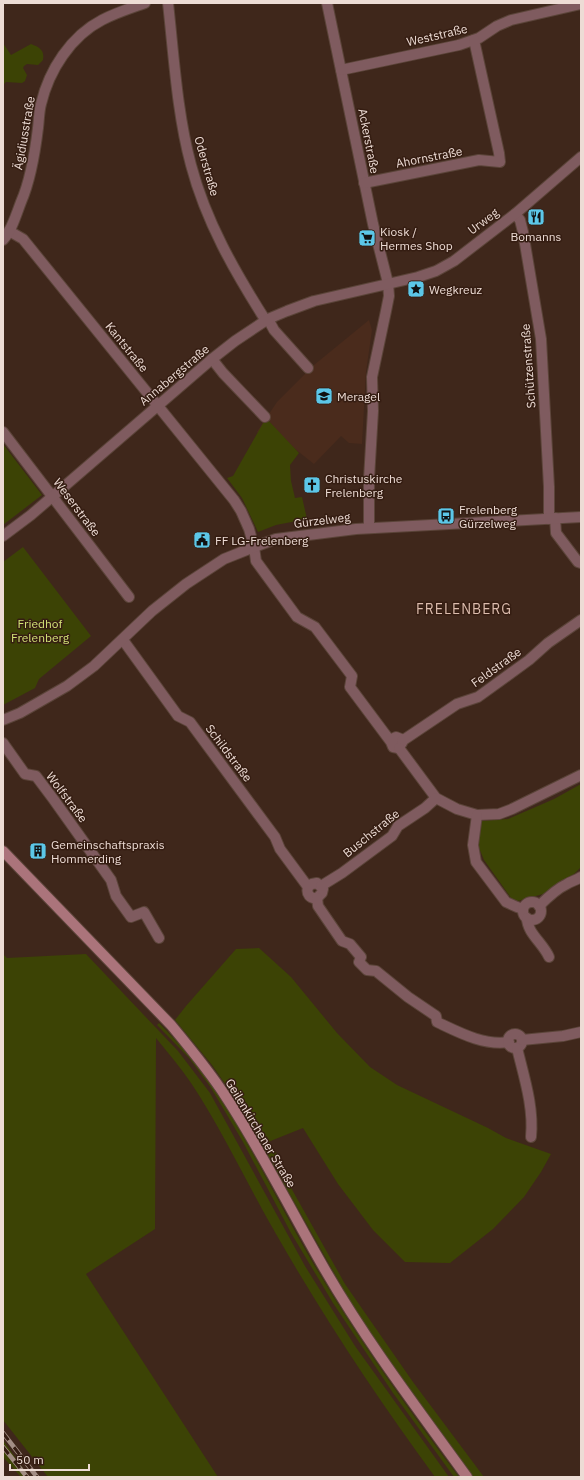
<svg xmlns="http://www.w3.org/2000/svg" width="584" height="1480" viewBox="0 0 584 1480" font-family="'IBM Plex Sans',sans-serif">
<rect width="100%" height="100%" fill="#3f271b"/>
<!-- built -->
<polygon fill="#4a2b1c" points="369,320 372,330 366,372 362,444 349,443 341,436 314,464 290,445 281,454 257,432 277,402 314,365"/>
<!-- green -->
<g fill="#3c4305">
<path d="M 3,43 L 11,55 L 31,44 C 39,47 45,50 43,60 L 38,65 L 27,64 L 24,66 L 23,68 L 27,75 L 25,81 L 22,83 L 6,82 L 3,85 Z"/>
<polygon points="266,418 299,453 290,465 291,481 295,498 302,497 307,519 276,525 258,532 242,498 227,478 233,476"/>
<polygon points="3,444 42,495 3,525"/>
<polygon points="23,547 91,636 39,679 35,688 3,705 3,562"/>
<polygon points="581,784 581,867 574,874 543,894 518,901 511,898 484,860 477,843 480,821 508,819 554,799"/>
<path d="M 259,948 L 291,977 L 337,1033 L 370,1067 L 397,1085 L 488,1128 L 506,1138 L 551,1154 L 541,1172 L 524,1197 L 493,1229 L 450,1263 L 405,1262 L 373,1230 L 338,1184 L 303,1128 L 263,1144 C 273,1147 284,1158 281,1170 L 345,1284 L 413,1382 L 484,1477 L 473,1477 L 387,1358 L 355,1310 L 239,1104 L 212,1065 L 175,1020 L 186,1006 L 236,949 Z"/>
<path d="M 3,954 L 7,958 L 86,954 L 178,1051 L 210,1093 L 305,1266 L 355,1346 L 449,1477 L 435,1477 C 378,1399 324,1318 276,1234 C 247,1184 223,1131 191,1083 C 181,1068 168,1053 156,1038 L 155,1229 L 86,1274 L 218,1477 L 48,1477 L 3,1420 Z"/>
<path d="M 159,1023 C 179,1043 198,1064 214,1087 C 249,1142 277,1200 309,1256 C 354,1333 406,1406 459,1477 L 454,1477 L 393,1393 L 333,1303 L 291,1233 L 243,1142 L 211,1088 L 189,1058 L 157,1025 Z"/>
<polygon points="3,1440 29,1477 21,1477 3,1457"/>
</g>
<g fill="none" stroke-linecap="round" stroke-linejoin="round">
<!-- minor casing -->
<g stroke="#5b4439" stroke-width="12">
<g id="minor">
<path d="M 168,3 C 174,57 177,113 191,165 C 206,222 235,272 266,321"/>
<polyline points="327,3 373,224 388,283 389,296 386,311 372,377 373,411 369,479 369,528"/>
<polyline points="341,70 459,45 479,38 497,26 511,20 581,4"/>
<polyline points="364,183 479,160 500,162 499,153 474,40"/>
<polyline points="515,214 520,220 523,232 541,339 549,487 549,519"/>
<polyline points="9,231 23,239 234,500 241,511 249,529 254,547 256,561 297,617 315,627 352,676 350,687 391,742 393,747 398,748 402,743 401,739 396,737 392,739 391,742"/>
<path d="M 3,240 C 12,230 16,215 21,202 C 31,179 35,153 38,128 C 39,120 39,111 41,104 C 49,70 71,36 102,20 C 115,13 131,8 145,3"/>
<polyline points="268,319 274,330 308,368"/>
<polyline points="212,359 223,373 265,417"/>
<polyline points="3,432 129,597"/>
<polyline points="555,518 556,533 578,562 581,563"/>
<polyline points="3,536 31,515 212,359 235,341 268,319 287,311 314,301 418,277 436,271 454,261 515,214 581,157"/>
<path d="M 123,640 L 178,716 L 190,722 L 275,837 L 280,849 L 308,887 C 306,894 310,899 317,898 L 322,893 L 323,889 L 317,883 L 312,884 L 308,887"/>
<polyline points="3,720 20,713 67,686 94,666 152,611 186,584 224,559 254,547 276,539 356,529 581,517"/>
<polyline points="402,741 457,704 478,697 529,660 548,643 581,620"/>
<polyline points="3,743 25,774 36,776 54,800 111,880 116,896 131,917 144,912 159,938"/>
<polyline points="399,748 436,798 457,809 477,815 499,814 512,809 581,775"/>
<polyline points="477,815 473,845 476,862 506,902 517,907 523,909"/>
<polyline points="321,886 342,873 392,836 398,826 425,808 436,798"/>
<path d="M 317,898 L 318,906 L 342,941 L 350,944 L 361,957 L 359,962 L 367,970 L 376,971 L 408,997 L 436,1016 L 437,1022 L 439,1023 C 460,1033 485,1046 509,1042"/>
<circle cx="532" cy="911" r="9"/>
<path d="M 539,906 C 547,898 556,889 567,884 C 571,881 575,881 581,877"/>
<path d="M 527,918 C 527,933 543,943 549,957"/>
<circle cx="515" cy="1041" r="7"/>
<polyline points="522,1040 563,1036 581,1032"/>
<path d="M 517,1048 C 524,1077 534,1107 531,1137"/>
</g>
</g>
<!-- secondary casing -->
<g stroke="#5b4439" stroke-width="12">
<path id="secondary" d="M 3,851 L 171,1025 C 190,1048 210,1072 226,1097 C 262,1152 291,1211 324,1268 C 366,1341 417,1408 467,1477"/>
</g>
<!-- minor -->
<use href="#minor" stroke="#7f5b5f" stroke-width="10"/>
<!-- secondary -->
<use href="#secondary" stroke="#ab747b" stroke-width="10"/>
<!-- rail casing -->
<g stroke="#a28d84" stroke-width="4.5">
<g id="rail">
<polyline points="3,1433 37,1477"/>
<polyline points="3,1447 27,1477"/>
</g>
</g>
<!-- rail -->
<use href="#rail" stroke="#351d12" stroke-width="3" stroke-dasharray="9" stroke-linecap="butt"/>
</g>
<!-- icons -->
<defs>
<g id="restaurant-square" transform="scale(0.9)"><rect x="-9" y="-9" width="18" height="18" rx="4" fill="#5cc7e8" stroke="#351d12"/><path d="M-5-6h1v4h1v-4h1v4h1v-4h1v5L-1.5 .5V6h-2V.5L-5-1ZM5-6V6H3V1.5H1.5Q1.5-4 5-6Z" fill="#111"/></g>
<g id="supermarket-square" transform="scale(0.9)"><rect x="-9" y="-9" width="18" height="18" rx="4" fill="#5cc7e8" stroke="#351d12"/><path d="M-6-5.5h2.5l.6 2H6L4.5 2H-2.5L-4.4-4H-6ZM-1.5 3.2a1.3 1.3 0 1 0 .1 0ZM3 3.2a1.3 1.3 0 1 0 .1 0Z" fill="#111"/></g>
<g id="sight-square" transform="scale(0.9)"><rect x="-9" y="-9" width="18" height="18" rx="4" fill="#5cc7e8" stroke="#351d12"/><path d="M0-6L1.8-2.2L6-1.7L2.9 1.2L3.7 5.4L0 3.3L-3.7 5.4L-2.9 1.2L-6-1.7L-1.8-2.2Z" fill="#111"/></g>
<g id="school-square" transform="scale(0.9)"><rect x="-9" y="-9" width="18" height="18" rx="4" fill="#5cc7e8" stroke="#351d12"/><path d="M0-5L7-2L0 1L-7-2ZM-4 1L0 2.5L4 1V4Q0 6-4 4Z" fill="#111"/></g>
<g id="church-square" transform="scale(0.9)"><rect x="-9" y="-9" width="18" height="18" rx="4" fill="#5cc7e8" stroke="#351d12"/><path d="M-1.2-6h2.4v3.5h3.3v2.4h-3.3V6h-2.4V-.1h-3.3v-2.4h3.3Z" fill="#111"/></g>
<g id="bus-square" transform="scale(0.9)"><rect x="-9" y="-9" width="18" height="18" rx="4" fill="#5cc7e8" stroke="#351d12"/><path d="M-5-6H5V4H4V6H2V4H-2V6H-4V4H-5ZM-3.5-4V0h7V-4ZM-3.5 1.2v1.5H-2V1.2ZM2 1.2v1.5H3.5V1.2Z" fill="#111"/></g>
<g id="civic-square" transform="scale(0.9)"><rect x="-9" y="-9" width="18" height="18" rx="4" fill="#5cc7e8" stroke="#351d12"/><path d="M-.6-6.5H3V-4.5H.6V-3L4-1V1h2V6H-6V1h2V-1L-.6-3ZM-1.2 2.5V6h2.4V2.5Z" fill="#111"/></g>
<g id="building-square" transform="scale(0.9)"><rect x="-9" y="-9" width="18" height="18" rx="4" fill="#5cc7e8" stroke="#351d12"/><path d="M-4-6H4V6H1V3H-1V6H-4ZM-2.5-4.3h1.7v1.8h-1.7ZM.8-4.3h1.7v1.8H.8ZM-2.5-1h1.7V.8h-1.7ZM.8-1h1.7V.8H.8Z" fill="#111"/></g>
</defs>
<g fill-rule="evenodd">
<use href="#restaurant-square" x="536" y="217"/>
<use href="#supermarket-square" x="367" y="238"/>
<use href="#sight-square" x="416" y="289"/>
<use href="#school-square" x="324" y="396"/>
<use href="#church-square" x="312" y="485"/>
<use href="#bus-square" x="446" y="516"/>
<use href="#civic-square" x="202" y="540"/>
<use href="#building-square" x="38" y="851"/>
</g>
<g text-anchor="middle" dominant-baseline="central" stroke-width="3" stroke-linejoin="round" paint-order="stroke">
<!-- street labels -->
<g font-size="12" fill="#eddcd5" stroke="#351d12">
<text transform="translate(437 35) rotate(-13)">Weststraße</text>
<text transform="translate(24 133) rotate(-80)">Ägidiusstraße</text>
<text transform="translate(369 141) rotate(79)">Ackerstraße</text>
<text transform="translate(429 157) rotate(-11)">Ahornstraße</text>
<text transform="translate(207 166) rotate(74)">Oderstraße</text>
<text transform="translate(483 221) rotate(-37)">Urweg</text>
<text transform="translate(127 347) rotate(51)">Kantstraße</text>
<text transform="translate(528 366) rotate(-94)">Schützenstraße</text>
<text transform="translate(174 375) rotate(-40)">Annabergstraße</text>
<text transform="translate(77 507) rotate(53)">Weserstraße</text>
<text transform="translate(322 520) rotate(-7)">Gürzelweg</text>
<text transform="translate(496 667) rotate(-36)">Feldstraße</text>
<text transform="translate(229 753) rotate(53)">Schildstraße</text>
<text transform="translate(67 797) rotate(53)">Wolfstraße</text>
<text transform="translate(371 833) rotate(-39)">Buschstraße</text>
<text transform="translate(261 1133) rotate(59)">Geilenkirchener Straße</text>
</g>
<!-- poi labels -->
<g font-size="12" fill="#eddcd5" stroke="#351d12" text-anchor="start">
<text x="380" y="231">Kiosk /<tspan x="380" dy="14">Hermes Shop</tspan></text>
<text x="536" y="236" text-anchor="middle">Bomanns</text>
<text x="429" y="289">Wegkreuz</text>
<text x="337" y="396">Meragel</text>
<text x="325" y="478">Christuskirche<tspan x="325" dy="14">Frelenberg</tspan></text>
<text x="459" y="509">Frelenberg<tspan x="459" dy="14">Gürzelweg</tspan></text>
<text x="215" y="540">FF LG-Frelenberg</text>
<text x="51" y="844">Gemeinschaftspraxis<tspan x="51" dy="14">Hommerding</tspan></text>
</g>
<!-- park labels -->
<g font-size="12" fill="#d2e276" stroke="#351d12">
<text x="40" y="623">Friedhof<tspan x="40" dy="14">Frelenberg</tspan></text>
</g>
<!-- quarter labels -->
<g font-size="14" letter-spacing="1" fill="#dcbcad" stroke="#351d12">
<text x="464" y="609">FRELENBERG</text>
</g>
</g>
<!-- border -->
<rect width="584" height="1480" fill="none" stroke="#eddcd5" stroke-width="8"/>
<!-- scale -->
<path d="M10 1464v6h79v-6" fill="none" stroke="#eddcd5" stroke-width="2"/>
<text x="16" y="1464" font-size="12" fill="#eddcd5" stroke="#351d12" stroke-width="3" paint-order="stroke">50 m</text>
</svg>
